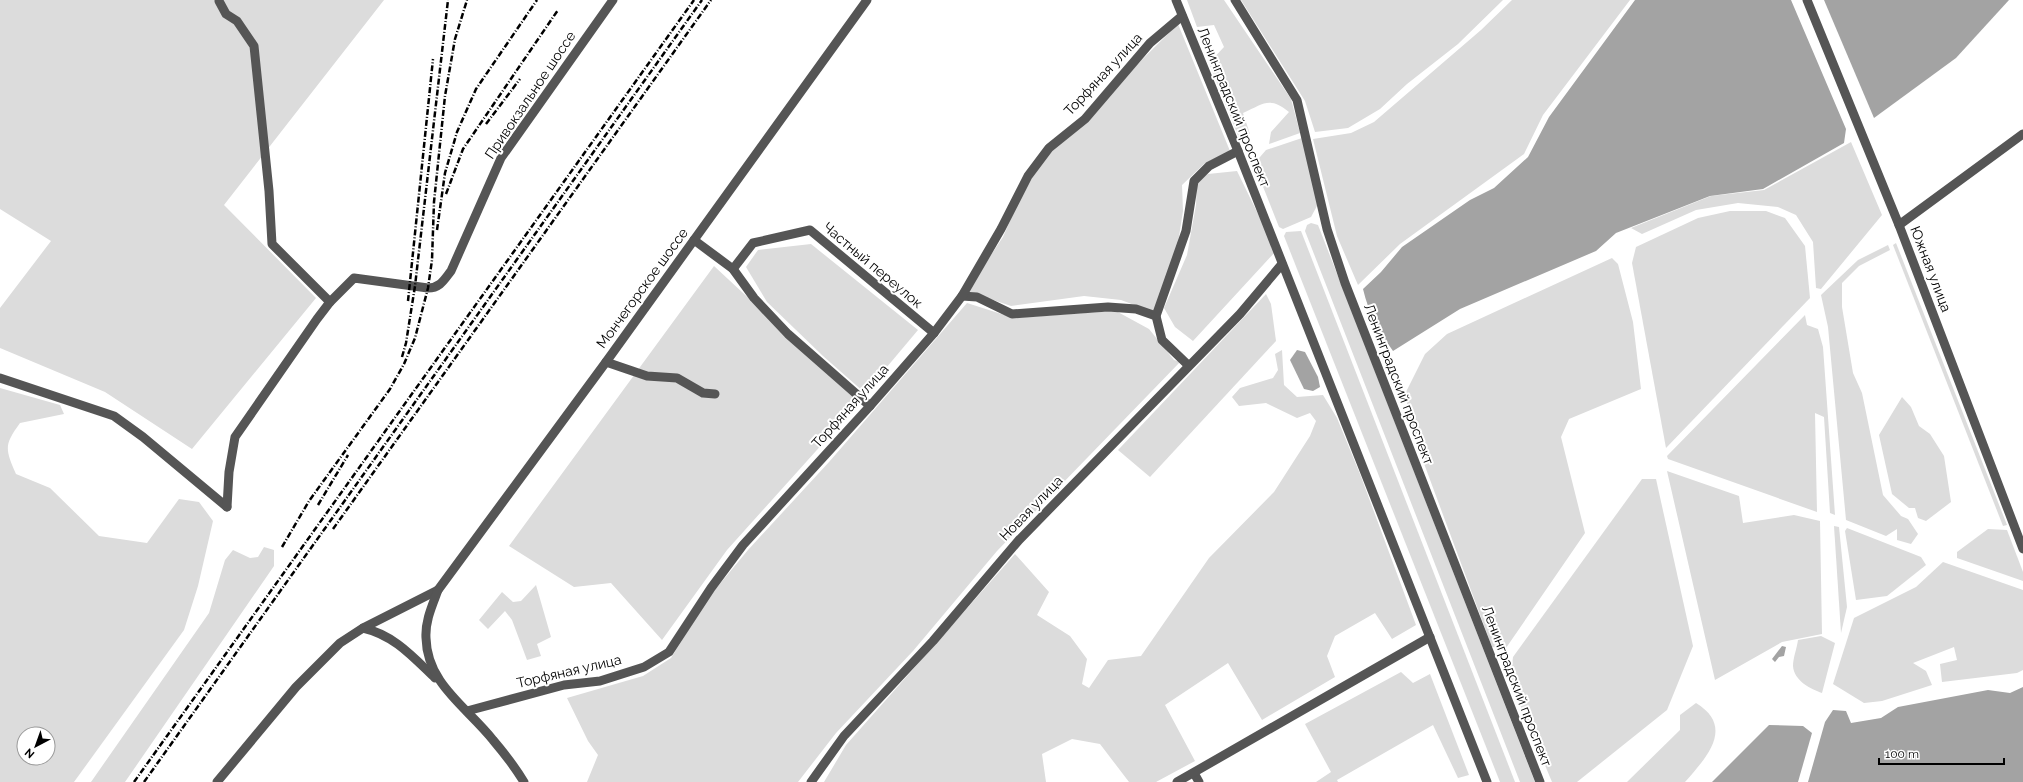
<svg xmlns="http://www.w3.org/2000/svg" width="2023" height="782" viewBox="0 0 2023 782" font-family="Raleway,sans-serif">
<rect width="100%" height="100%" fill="#fff"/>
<!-- green -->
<g fill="#dcdcdc" fill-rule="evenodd">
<polygon points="0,0 384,0 224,205 316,298 192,449 105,392 0,348 0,308 51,241 0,209"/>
<path d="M 1187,0 L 1224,0 L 1291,99 L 1300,133 L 1269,144 L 1271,132 L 1289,112 C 1269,96 1264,104 1243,113 L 1250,134 L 1239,138 L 1209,63 L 1224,47 L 1214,25 L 1197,27 Z"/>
<polygon points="1241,0 1503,0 1458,44 1407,84 1380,109 1348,128 1315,132 1305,101"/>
<polygon points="1512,0 1630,0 1543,115 1524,154 1400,244 1358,285 1337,236 1313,139 1351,133 1374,122 1481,30"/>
<polygon points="1178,24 1230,151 1204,164 1182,185 1183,211 1175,262 1153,312 1121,300 1084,296 1011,306 967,291 1003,237 1024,189 1052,149"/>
<polygon points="1302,138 1318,204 1311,217 1283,229 1279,227 1254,164 1266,150"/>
<polygon points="1851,142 1882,215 1821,289 1816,288 1813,242 1796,215 1778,207 1738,203 1696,210 1642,234 1631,228 1711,196 1764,190"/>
<polygon points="1237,171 1276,251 1193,341 1175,327 1164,308 1187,255 1196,205 1197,181 1208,174"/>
<polygon points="1730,211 1766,211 1785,218 1805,246 1810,298 1666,448 1632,263 1636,247 1698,218"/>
<polygon points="1311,223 1318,225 1535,782 1520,782 1305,231 1307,225"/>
<polygon points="1301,231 1515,782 1500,782 1284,236 1286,232"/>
<polygon points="1896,243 2007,525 2003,526 1893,245"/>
<polygon points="811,244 918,330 865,393 823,356 767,302 746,267 758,250"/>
<polygon points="1888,245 1890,250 1859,266 1842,283 1842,307 1853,373 1862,393 1883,495 1901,516 1908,519 1918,534 1911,544 1897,540 1897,529 1886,536 1846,520 1828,327 1821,295 1858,260"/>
<polygon points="1612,258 1618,264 1633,322 1641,389 1569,419 1561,437 1585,533 1506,648 1492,647 1409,423 1406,392 1425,354 1447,334"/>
<polygon points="714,266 860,402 727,550 662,640 611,583 574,587 509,546"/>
<polygon points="1266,294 1271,304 1276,341 1150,477 1118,450"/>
<polygon points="967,303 1014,318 1116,311 1149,329 1174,360 1180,362 997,551 913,651 836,733 798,782 587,782 598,755 588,741 567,698 643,676 671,658 709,597 748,550 829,462"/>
<polygon points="1805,315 1807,325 1818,329 1823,347 1835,515 1830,513 1824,417 1815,413 1817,512 1668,459 1667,456"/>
<polygon points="1282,350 1284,385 1297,397 1323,395 1337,418 1360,474 1416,625 1392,639 1375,613 1335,636 1327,656 1335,677 1262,720 1228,663 1165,705 1195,761 1156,782 1129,782 1100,744 1072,739 1042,754 1046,782 824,782 846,745 1015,554 1049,592 1037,615 1070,636 1087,659 1082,684 1089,688 1108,660 1141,656 1209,558 1274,492 1310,436 1316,421 1310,413 1297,418 1266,403 1239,406 1232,397 1240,388 1273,378 1278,370 1275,354"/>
<path d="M 0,388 L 60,405 L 64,414 L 20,423 C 4,445 5,449 16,474 L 50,488 L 99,536 L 147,543 L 179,499 L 199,502 L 213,521 L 198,586 L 184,630 L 74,782 L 0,782 ZM 24,734 L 48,734 L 48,758 L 24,758 Z"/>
<polygon points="1902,397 1911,407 1919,426 1930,434 1944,456 1951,502 1926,521 1918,518 1915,508 1909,508 1892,494 1879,435"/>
<polygon points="1667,471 1739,496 1743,523 1794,515 1820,521 1822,634 1782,642 1715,680"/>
<polygon points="1642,479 1656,479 1693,646 1667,710 1577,782 1552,782 1510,681 1513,657"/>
<polygon points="1834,526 1839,527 1847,607 1841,633"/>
<polygon points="1847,528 1921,557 1926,565 1887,596 1856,600 1845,531"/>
<polygon points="1988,529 2007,530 2023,572 2023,581 1957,558 1957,552"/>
<polygon points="264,547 274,550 274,566 125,782 91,782 209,613 225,560 233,550 250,558 258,557"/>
<polygon points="1943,562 2023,590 2023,670 2017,673 1942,682 1940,664 1957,660 1954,647 1913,663 1926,671 1932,685 1882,701 1864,703 1833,684 1854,618 1916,587"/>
<polygon points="536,585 551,637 537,644 541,656 527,660 512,620 505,611 488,629 479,620 502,592 513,602 521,601"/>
<path d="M 1821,636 L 1835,643 L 1822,693 C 1811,689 1794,681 1793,666 C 1793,658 1797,648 1798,640 Z"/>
<polygon points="1401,672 1413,683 1430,674 1469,775 1458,778 1433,725 1337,780 1338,782 1316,782 1331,772 1305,724"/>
<path d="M 1696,703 C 1735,727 1707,757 1685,782 L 1627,782 L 1680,730 L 1680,715 Z"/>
</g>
<!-- water -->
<g fill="#a3a3a3">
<path d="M 1635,0 L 1791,0 L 1846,129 L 1844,143 L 1763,189 L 1710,196 L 1616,233 L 1596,251 L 1460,309 L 1393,351 C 1378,330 1369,314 1363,289 L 1381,272 L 1402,247 L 1470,200 L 1494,188 L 1528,157 L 1549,117 Z"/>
<polygon points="1824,0 2009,0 1956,58 1874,118"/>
<polygon points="1297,350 1305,352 1318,377 1320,387 1313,391 1304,389 1290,360"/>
<polygon points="1782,646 1786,647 1784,656 1779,657 1775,662 1772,659"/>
<polygon points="2023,687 2023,782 1808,782 1825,722 1833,710 1846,711 1851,723 1881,718 1898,707 1988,690 2010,693"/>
<polygon points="1769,725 1803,726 1812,733 1798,782 1712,782"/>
</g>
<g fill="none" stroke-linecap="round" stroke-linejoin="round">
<!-- minor -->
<g stroke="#555" stroke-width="9">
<polyline points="1176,0 1238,151 1487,782"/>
<polyline points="1235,0 1297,100 1327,229 1345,283 1540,782"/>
<polyline points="1807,0 1899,225 2023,549"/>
<polyline points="219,1 226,14 237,21 254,46 269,191 272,244 330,302"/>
<polyline points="1899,225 2023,134"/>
<polyline points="694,240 733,269 754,298 788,334 870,406"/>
<polyline points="733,269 753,243 810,230 934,333"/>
<polyline points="962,296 977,297 1012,314 1108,307 1136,309 1156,316 1162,340 1188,365"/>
<polyline points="1156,316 1186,231 1194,181 1209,166 1238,151"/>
<polyline points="606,362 647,376 677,378 703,393 715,394"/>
<polyline points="0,378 114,416 143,437 227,507"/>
<path d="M 227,507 L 229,472 L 235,437 L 317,319 L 330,302 L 354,278 L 428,288 C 440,288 444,280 451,271 L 501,158 L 613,0"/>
<path d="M 363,628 C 394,635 413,657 435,678"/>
<polyline points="467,711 564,685 600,681 644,667 669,652 711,588 743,545 870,406 934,333 962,296 1001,229 1028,176 1049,148 1085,119 1150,43 1182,16"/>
<polyline points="1194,773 1199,782"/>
<polyline points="217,782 296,687 340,643 363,628 438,590"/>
<path d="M 524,782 C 515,767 504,753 493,740 C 467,707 427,684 426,638 C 425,621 432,606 438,590 L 606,362 L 867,0"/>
<polyline points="811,782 844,736 933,641 1019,540 1240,314 1282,264"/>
<polyline points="1177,782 1430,637"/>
</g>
<!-- rail -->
<g stroke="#000" stroke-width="2.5" stroke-dasharray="6 2 1 2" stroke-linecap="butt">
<polyline points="486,124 520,79"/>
<polyline points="446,194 463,149 558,10"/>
<polyline points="437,230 445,173 457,132 476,89 537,0"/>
<polyline points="408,301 433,59"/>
<polyline points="402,357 406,343 415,286 448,0"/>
<polyline points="318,505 348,455"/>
<polyline points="333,529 711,0"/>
<polyline points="282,547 309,501 390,389 404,364 415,338 428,288 432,260 434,202 445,96 455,39 467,0"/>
<polyline points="134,782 694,0"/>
<polyline points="144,782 702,0"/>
</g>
</g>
<g text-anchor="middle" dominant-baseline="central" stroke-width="4" stroke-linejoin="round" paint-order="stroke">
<!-- street labels -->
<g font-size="14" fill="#000" stroke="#fff">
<text transform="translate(1103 74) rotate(-47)">Торфяная улица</text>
<text transform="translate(530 95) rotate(-56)">Привокзальное шоссе</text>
<text transform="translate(1234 107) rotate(68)">Ленинградский проспект</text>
<text transform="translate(873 265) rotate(40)">Частный переулок</text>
<text transform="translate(1931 269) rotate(69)">Южная улица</text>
<text transform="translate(642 288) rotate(-54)">Мончегорское шоссе</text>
<text transform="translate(1399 384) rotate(69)">Ленинградский проспект</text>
<text transform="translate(850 406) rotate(-48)">Торфяная улица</text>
<text transform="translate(1031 508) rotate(-46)">Новая улица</text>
<text transform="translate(569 671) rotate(-13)">Торфяная улица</text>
<text transform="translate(1517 686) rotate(69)">Ленинградский проспект</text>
</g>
</g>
<!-- north arrow -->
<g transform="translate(36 746) rotate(221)"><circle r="19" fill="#ffffff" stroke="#999999"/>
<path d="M0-3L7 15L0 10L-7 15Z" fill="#000000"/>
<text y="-6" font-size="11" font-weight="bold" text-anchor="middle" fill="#000000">N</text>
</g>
<!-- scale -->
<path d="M1879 758v6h125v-6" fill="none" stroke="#000000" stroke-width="2"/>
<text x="1885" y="758" font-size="12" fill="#000000" stroke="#ffffff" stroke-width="3" paint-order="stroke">100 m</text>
</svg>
